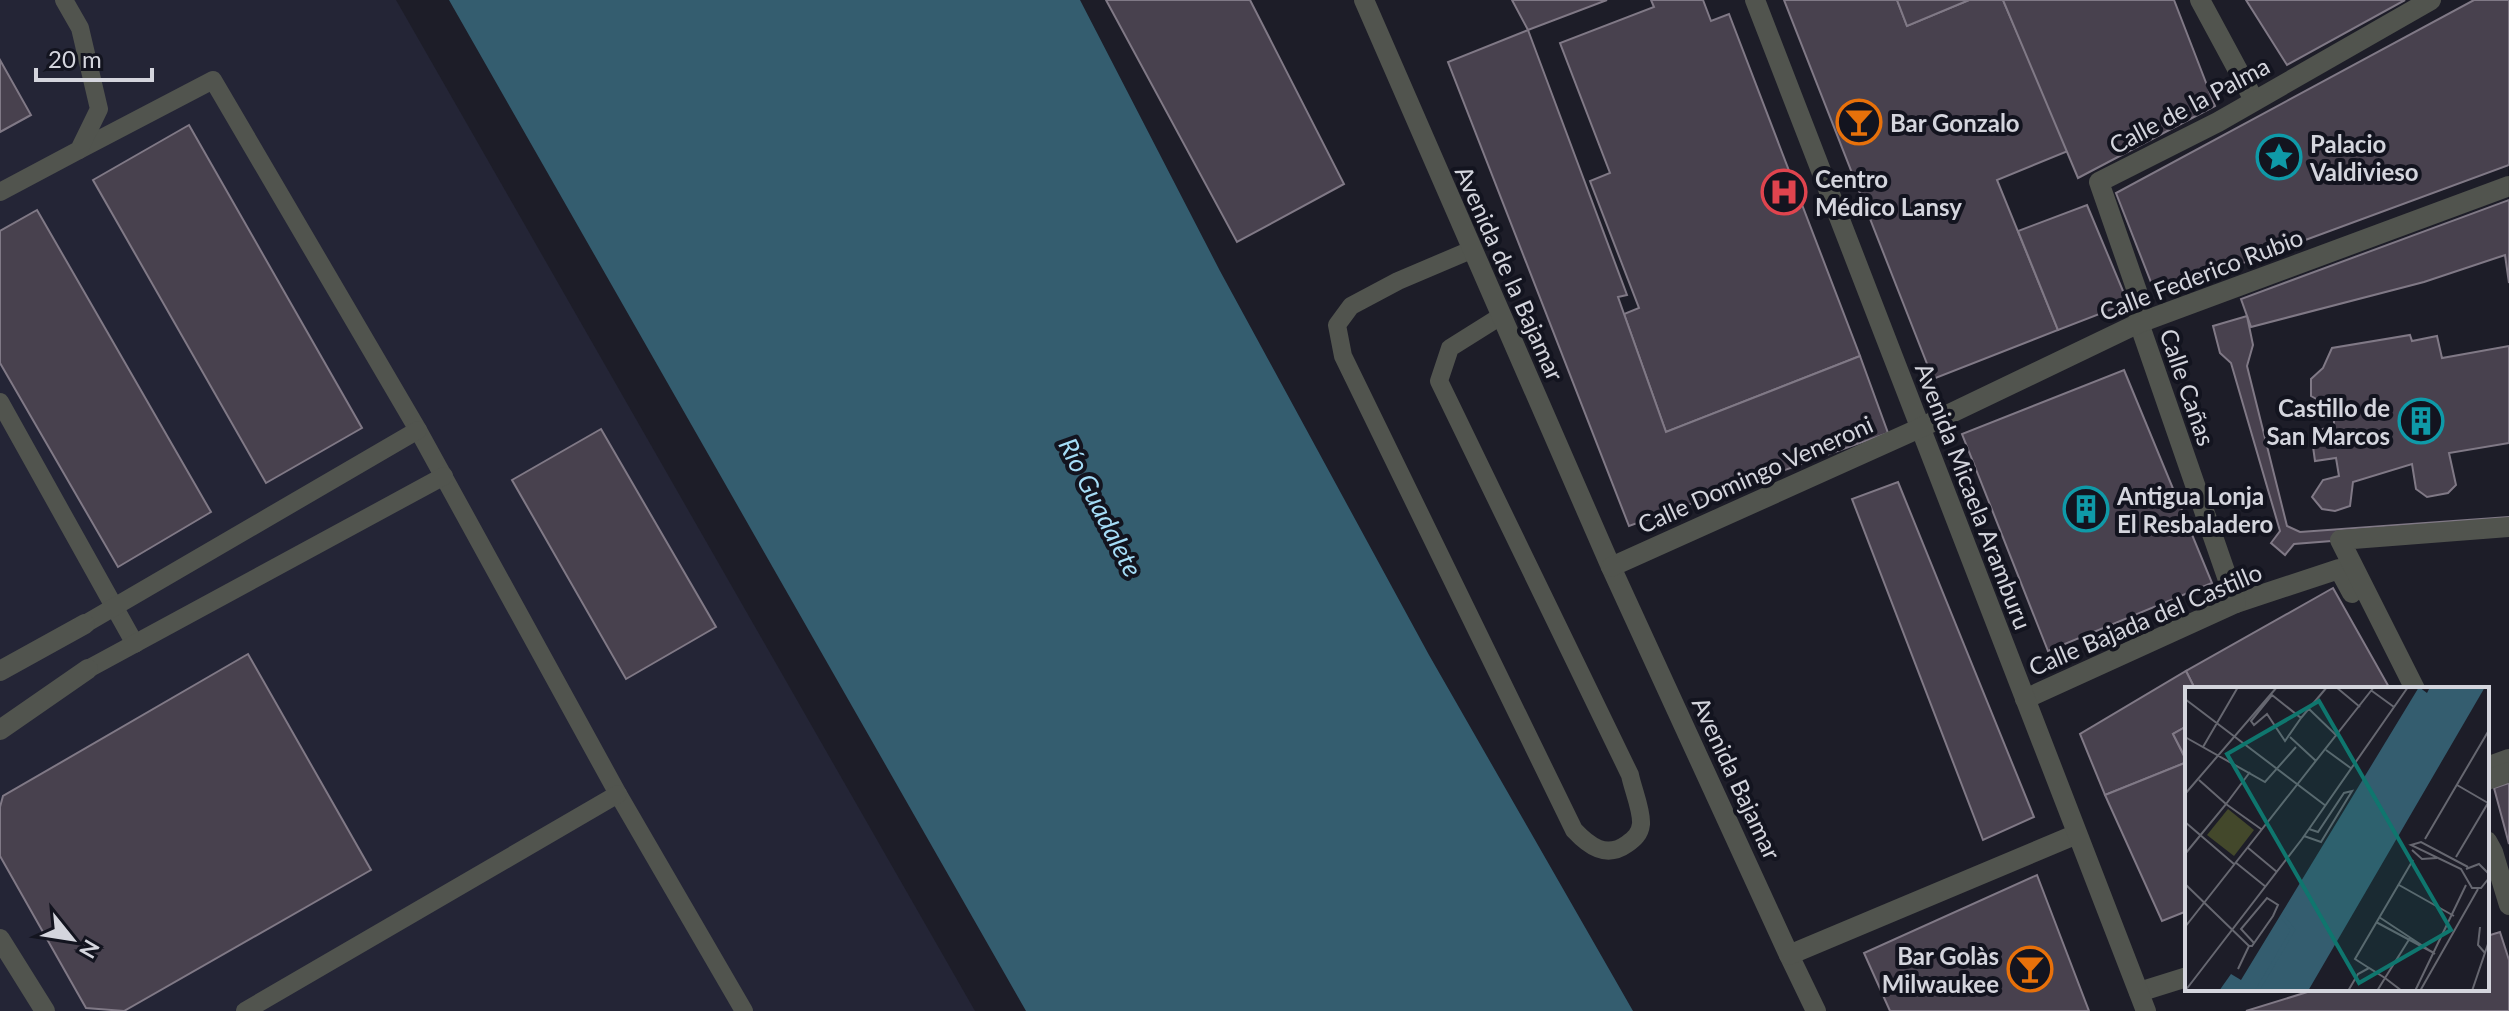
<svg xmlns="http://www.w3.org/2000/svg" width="2509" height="1011" viewBox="0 0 2509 1011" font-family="Lato,sans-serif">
<rect width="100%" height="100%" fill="#1d1d28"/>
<!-- built -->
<polygon fill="#242536" points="0,0 396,0 975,1011 0,1011"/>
<!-- water -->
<polygon fill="#345d6f" points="449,0 1080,0 1220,271 1429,655 1633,1011 1026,1011"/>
<!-- building -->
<g fill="#48414e" stroke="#807986" stroke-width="2">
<polygon points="1106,0 1250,0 1344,184 1237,242"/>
<polygon points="1512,0 1607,0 1528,30"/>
<polygon points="1651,0 1703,0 1711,21 1729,14 1860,356 1666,432 1624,314 1639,308 1590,181 1610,173 1560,43 1654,7"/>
<polygon points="1784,0 1897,0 1907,26 1969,0 2003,0 2068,151 1997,180 2058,330 1933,379"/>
<polygon points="1897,0 1969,0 1907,26"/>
<polygon points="2003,0 2174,0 2215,106 2078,178"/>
<polygon points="2246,0 2405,0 2287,65"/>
<polygon points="2474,0 2509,0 2509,165 2156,295 2116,193"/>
<polygon points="1528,30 1627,295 1618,297 1666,432 1860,356 1888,433 1629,526 1448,62"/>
<polygon points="0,60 31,115 0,132"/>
<polygon points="189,125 362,428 266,483 93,180"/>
<polygon points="2509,200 2509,283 2505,255 2424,282 2251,327 2241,299"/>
<polygon points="2087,205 2128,303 2058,330 2018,231"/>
<polygon points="37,210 211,512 118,567 0,363 0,231"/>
<polygon points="2247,316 2253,345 2247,366 2287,526 2300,532 2509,517 2509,527 2294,544 2285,555 2271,543 2280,531 2231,363 2220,353 2213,326"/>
<polygon points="2410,335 2412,341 2437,336 2442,358 2509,346 2509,443 2449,453 2456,485 2448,493 2427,497 2416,489 2412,464 2353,482 2350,506 2335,511 2322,509 2312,497 2323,480 2339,476 2336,458 2315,461 2311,432 2334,426 2334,416 2332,398 2320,401 2311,396 2311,379 2323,368 2332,348"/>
<polygon points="2124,370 2212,583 2048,651 1962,434"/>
<polygon points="601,429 716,627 626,679 512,480"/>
<polygon points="1898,482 2034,817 1983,840 1852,499"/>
<polygon points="2333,588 2390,689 2195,689 2186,671"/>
<polygon points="248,654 371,870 124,1011 86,1008 0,856 0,807 3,796"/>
<polygon points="2186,671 2195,689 2187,689 2187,726 2173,734 2187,762 2105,795 2080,734"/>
<polygon points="2187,726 2187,761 2173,734"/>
<polygon points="2187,762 2187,911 2162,921 2105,795"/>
<polygon points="2509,783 2509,844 2494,788"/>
<polygon points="2037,875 2089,1011 1890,1011 1864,953"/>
<polygon points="2500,932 2509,960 2509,1011 2246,1011 2317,989 2487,989 2487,936"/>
</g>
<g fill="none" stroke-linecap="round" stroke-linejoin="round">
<!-- service -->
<g stroke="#51544e" stroke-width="18">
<polyline points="79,150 213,80 418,430 618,794 744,1011"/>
<polyline points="0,192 79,150 99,109 80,28 64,0"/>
<path d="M 1471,250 L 1398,281 L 1351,306 L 1337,325 L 1343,356 L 1574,830 C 1589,846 1606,859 1627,844 C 1634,839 1640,834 1641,824 C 1642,810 1633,790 1630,775 L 1439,381 L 1450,348 L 1501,316"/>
<polyline points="0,402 135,644"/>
<polyline points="85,624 418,430"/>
<polyline points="88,669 444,476"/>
<polyline points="245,1011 618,794"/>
</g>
<!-- pedestrian -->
<g stroke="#51544e" stroke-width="20">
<polyline points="2236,603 2339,569 2352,593"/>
<polyline points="2415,689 2340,540 2509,527"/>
<polyline points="2487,767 2509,759"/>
<polyline points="1789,955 1816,1011"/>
<polyline points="2139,992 2187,977"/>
</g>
<!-- minor -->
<g stroke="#51544e" stroke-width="20">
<polyline points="2200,0 2254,100"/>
<polyline points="0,671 85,624"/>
<polyline points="2025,699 2236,603 2139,323 2138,294 2099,182 2218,122 2431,0"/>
<polyline points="0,730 88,669"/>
<polyline points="2487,780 2509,772"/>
<polyline points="2487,841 2493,852 2509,905"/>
<polyline points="0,939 45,1011"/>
</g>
<!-- tertiary -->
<g stroke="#51544e" stroke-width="20">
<polyline points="1364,0 1611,567 1789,955 2077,834"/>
<polyline points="1755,0 2146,1011"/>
<polyline points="1611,567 1920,428 2139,323 2509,186"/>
</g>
</g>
<!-- icons -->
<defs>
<g id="bar-ring" transform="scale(2.3)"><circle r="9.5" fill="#13141f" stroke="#e8710a" stroke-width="1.5"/><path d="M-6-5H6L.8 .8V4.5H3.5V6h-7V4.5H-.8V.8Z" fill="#e8710a"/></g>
<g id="sight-ring" transform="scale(2.3)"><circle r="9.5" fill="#13141f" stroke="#0f9aa8" stroke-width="1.5"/><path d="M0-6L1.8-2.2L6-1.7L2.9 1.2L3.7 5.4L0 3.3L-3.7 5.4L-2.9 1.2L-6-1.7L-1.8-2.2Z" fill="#0f9aa8"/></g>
<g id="hospital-ring" transform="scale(2.3)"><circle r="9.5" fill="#13141f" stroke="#e0444e" stroke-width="1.5"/><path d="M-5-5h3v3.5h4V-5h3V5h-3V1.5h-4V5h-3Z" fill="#e0444e"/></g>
<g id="building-ring" transform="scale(2.3)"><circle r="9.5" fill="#13141f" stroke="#0f9aa8" stroke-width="1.5"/><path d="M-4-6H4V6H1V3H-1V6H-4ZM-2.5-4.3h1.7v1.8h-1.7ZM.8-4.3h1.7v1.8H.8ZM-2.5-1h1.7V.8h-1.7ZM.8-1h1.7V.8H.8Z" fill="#0f9aa8"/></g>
</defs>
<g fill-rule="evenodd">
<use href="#bar-ring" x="1859" y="122"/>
<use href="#sight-ring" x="2279" y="157"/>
<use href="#hospital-ring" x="1784" y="192"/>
<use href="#building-ring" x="2421" y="421"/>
<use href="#building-ring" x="2086" y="509"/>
<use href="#bar-ring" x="2030" y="969"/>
</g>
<g text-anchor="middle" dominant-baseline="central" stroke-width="8" stroke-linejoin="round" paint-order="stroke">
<!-- street labels -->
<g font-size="24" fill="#d4d5dd" stroke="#13141f">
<text transform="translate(2189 105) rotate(-28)">Calle de la Palma</text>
<text transform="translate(1510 273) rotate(66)">Avenida de la Bajamar</text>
<text transform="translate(2201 274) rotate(-21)">Calle Federico Rubio</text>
<text transform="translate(2188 387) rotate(71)">Calle Cañas</text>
<text transform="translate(1755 474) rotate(-24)">Calle Domingo Veneroni</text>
<text transform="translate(1974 496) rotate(69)">Avenida Micaela Aramburu</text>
<text transform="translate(2145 619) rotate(-23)">Calle Bajada del Castillo</text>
<text transform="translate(1737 778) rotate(65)">Avenida Bajamar</text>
</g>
<!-- poi labels -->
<g font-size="24" font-weight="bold" fill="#d4d5dd" stroke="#13141f" text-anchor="start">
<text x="1890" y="122">Bar Gonzalo</text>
<text x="2310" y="143">Palacio<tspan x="2310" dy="28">Valdivieso</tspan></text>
<text x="1815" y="178">Centro<tspan x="1815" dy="28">Médico Lansy</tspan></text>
<text x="2390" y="407" text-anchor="end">Castillo de<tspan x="2390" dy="28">San Marcos</tspan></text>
<text x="2117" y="495">Antigua Lonja<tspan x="2117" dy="28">El Resbaladero</tspan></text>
<text x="1999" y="955" text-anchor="end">Bar Golàs<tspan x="1999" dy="28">Milwaukee</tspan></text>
</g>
<!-- water labels -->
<g font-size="26" font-style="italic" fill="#a5ddf7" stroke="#13141f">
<text transform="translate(1101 507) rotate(63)">Río Guadalete</text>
</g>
</g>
<!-- overview -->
<g transform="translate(2185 687)">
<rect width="304" height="304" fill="#1d1d28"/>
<path d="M 43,122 L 69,143 L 49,169 L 22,148 Z" fill="#43482b"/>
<path d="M 234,0 L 242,6 L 245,0 L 300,0 L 123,304 L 34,304 L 46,287 L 56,293 Z" fill="#345d6f"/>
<path fill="none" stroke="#345d6f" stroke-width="4" d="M 72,304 L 108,243 L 97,229"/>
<path fill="none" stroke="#666770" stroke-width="2" d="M 151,0 L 175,20M 187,4 L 209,20M 87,8 L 116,31 L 100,54 L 82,27 L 69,38 L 66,34 ZM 0,12 L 141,119M 123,21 L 152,49M 116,31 L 142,0M 0,50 L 80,95 L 111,60M 105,50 L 131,74M 18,60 L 53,0M 141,63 L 167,82M 14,93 L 41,117 L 65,85M 272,98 L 303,116M 0,107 L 92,0M 0,135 L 49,177M 119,149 L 136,155 L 167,104 L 159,106 L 133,145 L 124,142M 240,152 L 304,43M 62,160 L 92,185M 227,163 L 237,172 L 252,171M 0,167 L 41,117 L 76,142M 271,170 L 303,116M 50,175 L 81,200M 283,180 L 236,155 L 226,158 L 276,182 L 287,201 L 296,201 L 304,191M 281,182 L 294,177 L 304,187M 0,197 L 64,259 L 67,259 L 88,229 L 93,218 L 82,211 L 56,242 L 69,256M 214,198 L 269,229M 194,230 L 250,267M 191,235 L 249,266M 0,240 L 189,0M 295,240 L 293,258 L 300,266M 184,281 L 170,272 L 228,173M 53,282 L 64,259M 0,304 L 117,152 L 223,0M 163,304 L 173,287 L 184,281 L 200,291 L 192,304M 217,304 L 200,291 L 225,251M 230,304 L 281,198M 235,304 L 293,202M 287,304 L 304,254"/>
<path fill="#0f766e" fill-opacity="0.15" stroke="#0f766e" stroke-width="4" d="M 134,14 L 266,243 L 174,296 L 42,67 Z"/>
<rect width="304" height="304" fill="none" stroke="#d4d5dd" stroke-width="4"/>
</g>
<!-- north arrow -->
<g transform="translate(72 939) rotate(120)" stroke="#13141f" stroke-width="6" paint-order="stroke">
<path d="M0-6L14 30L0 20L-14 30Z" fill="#d4d5dd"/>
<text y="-12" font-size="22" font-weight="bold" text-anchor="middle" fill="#d4d5dd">N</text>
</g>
<!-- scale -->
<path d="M36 68v12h116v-12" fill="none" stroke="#d4d5dd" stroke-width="4"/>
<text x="48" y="68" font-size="24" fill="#d4d5dd" stroke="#13141f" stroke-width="6" paint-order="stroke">20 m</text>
</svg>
